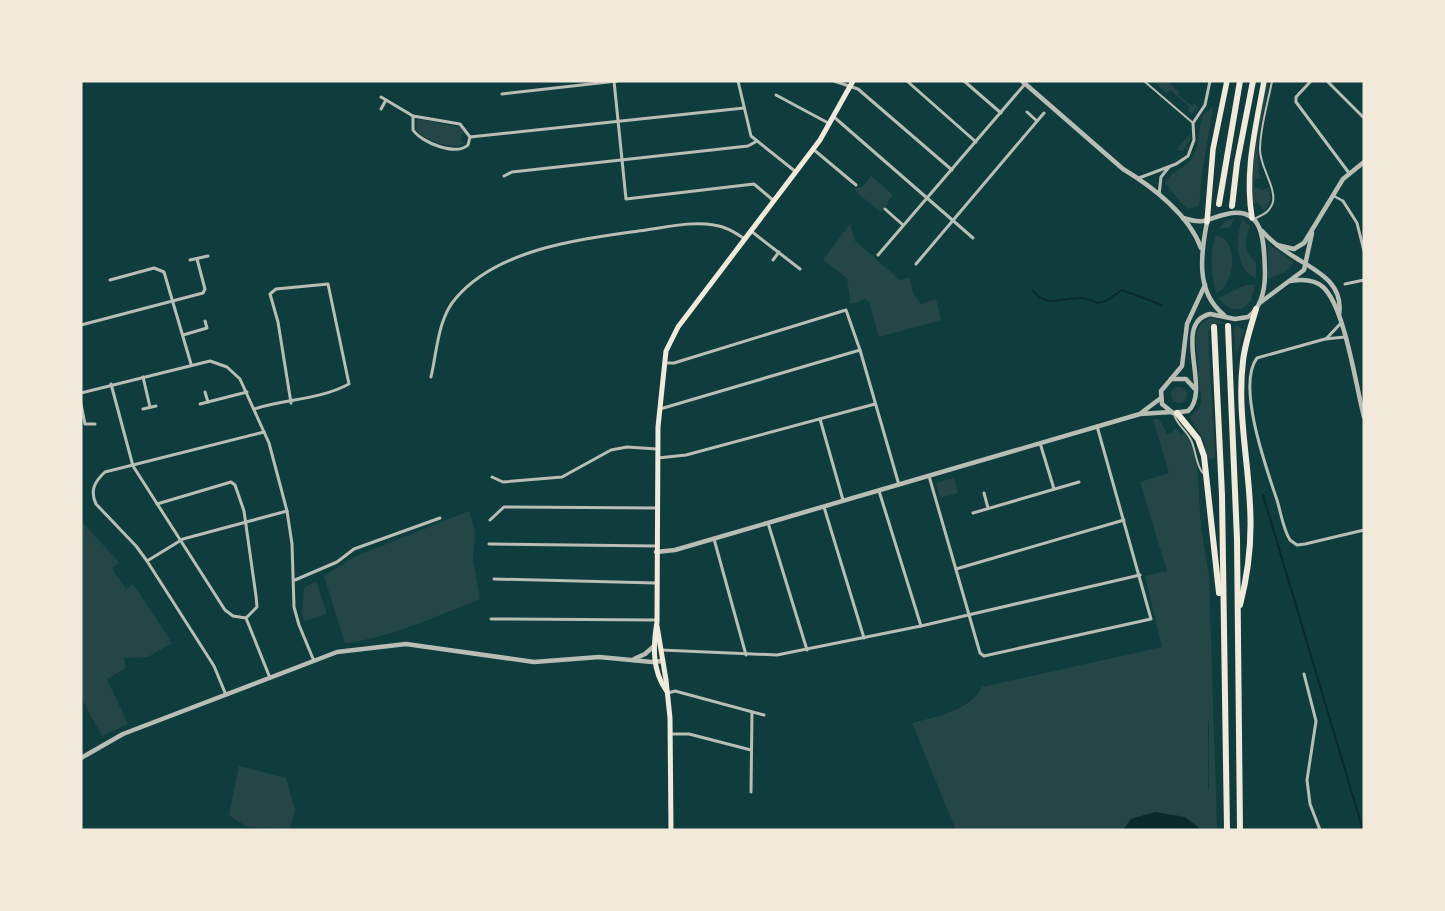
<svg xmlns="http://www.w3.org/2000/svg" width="1445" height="911" viewBox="0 0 1445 911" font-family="'DM Sans',sans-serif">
<rect width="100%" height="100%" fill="#0f3d3e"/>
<!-- green -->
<g fill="#244646" fill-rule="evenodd">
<polygon points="1153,81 1167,81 1180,93 1178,95 1192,106 1194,104 1198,107 1192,114 1188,111 1190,107 1170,90 1167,94"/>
<path d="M 1267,81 L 1269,81 L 1257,145 L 1260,179 L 1255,179 L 1254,187 L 1263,190 L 1268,187 C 1271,196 1272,203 1264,210 L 1258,203 L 1252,204 C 1248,163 1259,121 1267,81 Z"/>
<path d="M 1213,107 L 1202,174 L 1199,206 L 1187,209 L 1165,183 C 1171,170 1189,168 1195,153 C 1202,137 1194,117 1213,107 Z"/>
<path d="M 417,119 L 460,127 L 464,132 L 461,135 L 461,140 L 465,143 C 453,151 423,140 416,129 Z"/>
<polygon points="1190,134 1190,140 1183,151 1176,150"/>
<polygon points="871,176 893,195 887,202 888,204 880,212 854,190 863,186"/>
<polygon points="1235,218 1230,227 1219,229 1225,221"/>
<path d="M 1242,220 L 1250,226 C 1244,240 1243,251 1256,262 L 1256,279 C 1235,268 1235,240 1242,220 Z"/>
<polygon points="850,224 855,241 900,280 910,277 913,293 921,304 936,299 941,320 879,337 869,302 865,299 852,304 849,302 850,299 847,278 823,260"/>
<path d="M 1216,235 C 1239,240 1236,284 1216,293 C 1211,273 1209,255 1216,235 Z"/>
<polygon points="1268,244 1294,262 1287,271 1268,279"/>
<polygon points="1246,285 1255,285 1251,301 1242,309 1231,309 1218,298"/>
<path d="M 1209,318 L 1215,318 L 1226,324 L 1215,324 L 1208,332 L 1215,458 L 1208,459 L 1203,438 L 1189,417 C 1206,406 1201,396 1198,379 C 1198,374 1199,369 1198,363 C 1197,346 1190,329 1209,318 Z"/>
<polygon points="1236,325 1244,330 1236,357 1234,329"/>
<circle cx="1179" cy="395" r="8"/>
<path d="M 1153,419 L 1159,419 L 1167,434 L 1172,433 L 1176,428 L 1181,435 L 1185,433 L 1193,447 L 1197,465 L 1201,526 L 1209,577 L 1217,828 L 956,830 L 912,723 C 938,716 968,712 982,687 L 1162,647 L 1145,576 L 1167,571 L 1140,482 L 1169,473 ZM 1208,721 L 1209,722 L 1209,790 L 1208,790 Z"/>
<polygon points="954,478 958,493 940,498 936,483"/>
<path d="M 469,511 L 475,532 L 473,559 L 480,599 C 442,614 384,640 345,643 L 324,576 L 354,557 Z"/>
<polygon points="81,521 119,562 112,569 126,589 133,584 172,643 148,657 124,658 126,668 107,679 128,724 102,736 81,698"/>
<polygon points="316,581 327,614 304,621 302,613 304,588"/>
<polygon points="239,766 286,778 295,810 290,829 247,827 229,815"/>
</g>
<!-- water -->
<polygon fill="#0a2a2b" points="1155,812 1185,817 1198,827 1198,830 1123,830 1131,819"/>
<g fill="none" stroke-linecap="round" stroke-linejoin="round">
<!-- stream -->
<g stroke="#0a2a2b" stroke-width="2">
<path d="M 1033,291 C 1052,314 1071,288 1097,303 L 1106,301 L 1122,290 L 1162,305"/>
<polyline points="1263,495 1363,830"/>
</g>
<!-- service -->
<g stroke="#b8beb3" stroke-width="2">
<polyline points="1144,81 1193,123"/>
<path d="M 1254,219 C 1263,215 1270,212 1273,202 C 1276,187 1260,167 1260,150 C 1260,127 1268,103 1272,81"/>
<path d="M 1174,414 C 1176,424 1187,431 1191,440 C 1196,450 1196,466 1203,473"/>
</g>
<!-- pedestrian -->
<polyline stroke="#b8beb3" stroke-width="2.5" points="1334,196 1343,201"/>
<!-- minor -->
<g stroke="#b8beb3" stroke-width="3">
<polyline points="614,81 626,199 754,184 774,201"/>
<polyline points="738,81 751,136 796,172"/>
<polyline points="834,81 858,89 952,170"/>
<polyline points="907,81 976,142"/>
<polyline points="964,81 1001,113"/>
<polyline points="1311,81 1296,97 1296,102 1349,173"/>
<polyline points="1327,81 1364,118"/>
<polyline points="502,94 617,81"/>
<polyline points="776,95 830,124"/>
<polyline points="381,97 413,116"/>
<polyline points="381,109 386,100"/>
<polyline points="1027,112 1037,121"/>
<path d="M 413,116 L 460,124 L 470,137 L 468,145 C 456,156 422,143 413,130 Z"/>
<polyline points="834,117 973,238"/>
<polyline points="470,137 744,108"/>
<polyline points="813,149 856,185"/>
<polyline points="504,176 512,172 748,146 757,141"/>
<polyline points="1139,178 1176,164 1188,156 1194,140 1193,123 1205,105 1210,81"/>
<polyline points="1159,195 1161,177 1169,167"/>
<polyline points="1343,201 1357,223 1364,251"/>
<polyline points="885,209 903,225"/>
<polyline points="751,231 800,269"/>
<polyline points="878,255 1025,84"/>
<polyline points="190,260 208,256"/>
<polyline points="773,260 779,252"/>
<polyline points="916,264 1044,113"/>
<polyline points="110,280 154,268 164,272 191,364"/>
<polyline points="1345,284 1364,280"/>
<polyline points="81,325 203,293 205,289 197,259"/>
<polyline points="183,335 207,328 205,321"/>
<path d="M 1345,337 L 1325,339 L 1257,358 C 1236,385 1267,470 1277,500 C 1281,513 1283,529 1290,540 L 1297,545 L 1305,544 L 1364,530"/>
<polyline points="1326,339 1341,323"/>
<polyline points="665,363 674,363 846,310 860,350 899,485"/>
<polyline points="143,377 150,407"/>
<path d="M 431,377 C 437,351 438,318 456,298 C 500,247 584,239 646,230 C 668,227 692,221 714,225 C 727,227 734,232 745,239"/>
<polyline points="111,384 133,466 225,610 233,616 246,618 270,678"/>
<polyline points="205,392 208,402"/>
<polyline points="81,393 210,361 227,367 240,379 269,443 287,511 292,544 294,607 299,625 314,661"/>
<polyline points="81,404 85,424 95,424"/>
<polyline points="200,404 247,392"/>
<polyline points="143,409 156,406"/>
<path d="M 254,409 C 285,399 319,400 349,384 L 328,284 L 276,289 L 270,294 L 278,322 L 291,403"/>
<polyline points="660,409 860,350"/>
<polyline points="820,419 843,500"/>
<polyline points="1040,443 1054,489"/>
<polyline points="658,458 686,455 875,404"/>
<polyline points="929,476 980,653 984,656 1151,619 1097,426"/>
<polyline points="492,477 503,482 562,477 611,450 627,447 657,449"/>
<polyline points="879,491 921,626"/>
<polyline points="984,493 988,508"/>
<polyline points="157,504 231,482 235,485 244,511 256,596 257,607 246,618"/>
<polyline points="824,507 864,638"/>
<polyline points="973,513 1079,482"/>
<polyline points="490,520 504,507 656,508"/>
<polyline points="768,523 807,650"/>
<polyline points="714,539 746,655"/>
<polyline points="489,544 656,546"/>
<polyline points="147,561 183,539 287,511"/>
<polyline points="956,569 1124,520"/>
<polyline points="494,579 656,583"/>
<polyline points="295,580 337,562 354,549 440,518"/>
<polyline points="491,619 656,620"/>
<polyline points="661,650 777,655 921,626 1140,575"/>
<polyline points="1304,674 1316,721 1307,780 1310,804 1320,830"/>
<polyline points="668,693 675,691 764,715"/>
<path d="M 226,695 L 214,666 L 147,561 L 136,546 L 96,504 C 90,491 94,482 105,472 L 264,432"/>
<polyline points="671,734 689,734 751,750"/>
<polyline points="751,792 752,712"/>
</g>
<!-- tertiary -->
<g stroke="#b8beb3" stroke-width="4.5">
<path d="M 1022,81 L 1123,169 C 1153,187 1189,215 1201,248"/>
<path d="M 1183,218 C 1206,225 1205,219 1227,214 C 1266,205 1264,247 1265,273 C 1265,289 1262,307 1248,317 L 1235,319 L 1210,314 C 1171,323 1212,391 1188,411 L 1173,413 L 1162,404 L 1161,391 L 1182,366 L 1187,324 L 1205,285"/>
<path d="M 1207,222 C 1201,253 1195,292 1224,315"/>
<path d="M 1262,231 C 1272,242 1283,250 1296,258 C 1319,272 1344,284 1339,315"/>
<polyline points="1277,245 1294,249 1304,243 1343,179 1364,162"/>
<path d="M 1290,281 C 1302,279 1314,279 1323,287 C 1345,307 1356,387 1364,417"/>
<polyline points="1261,302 1304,270 1312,233"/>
<polyline points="1171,379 1186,379 1194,388"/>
<polyline points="1141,413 1161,398"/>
<polyline points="656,552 675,550 1140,414 1171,412"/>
<polyline points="634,659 645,654 654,646"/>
<polyline points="81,758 123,734 337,652 406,644 534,662 599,657 652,662 663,661"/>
</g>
<!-- primary -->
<g stroke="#f1e9da" stroke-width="5">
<polyline points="657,626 666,680 670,718 671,830"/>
<path d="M 666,690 C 652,670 653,646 657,622 L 658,427 L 666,351 L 678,327 L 820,140 L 853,81"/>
</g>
<!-- trunk -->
<g stroke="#f1e9da" stroke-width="5.5">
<path d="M 1252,218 C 1244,171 1256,127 1264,81"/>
<polyline points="1207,222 1213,149 1227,81"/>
</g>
<!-- motorway -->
<g stroke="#f1e9da" stroke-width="6">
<polyline points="1219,204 1240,81"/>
<polyline points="1232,206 1237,163 1253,81"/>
<polyline points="1228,326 1237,539 1240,830"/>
<polyline points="1214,327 1222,495 1227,830"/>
<polyline points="1177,413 1198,439 1204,456 1219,593"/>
<path d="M 1240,605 C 1248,574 1252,538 1250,506 C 1248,459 1237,409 1243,361 C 1245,343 1251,326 1256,309"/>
</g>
</g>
<!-- border -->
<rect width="1445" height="911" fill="none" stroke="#f1e9da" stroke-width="165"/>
</svg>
